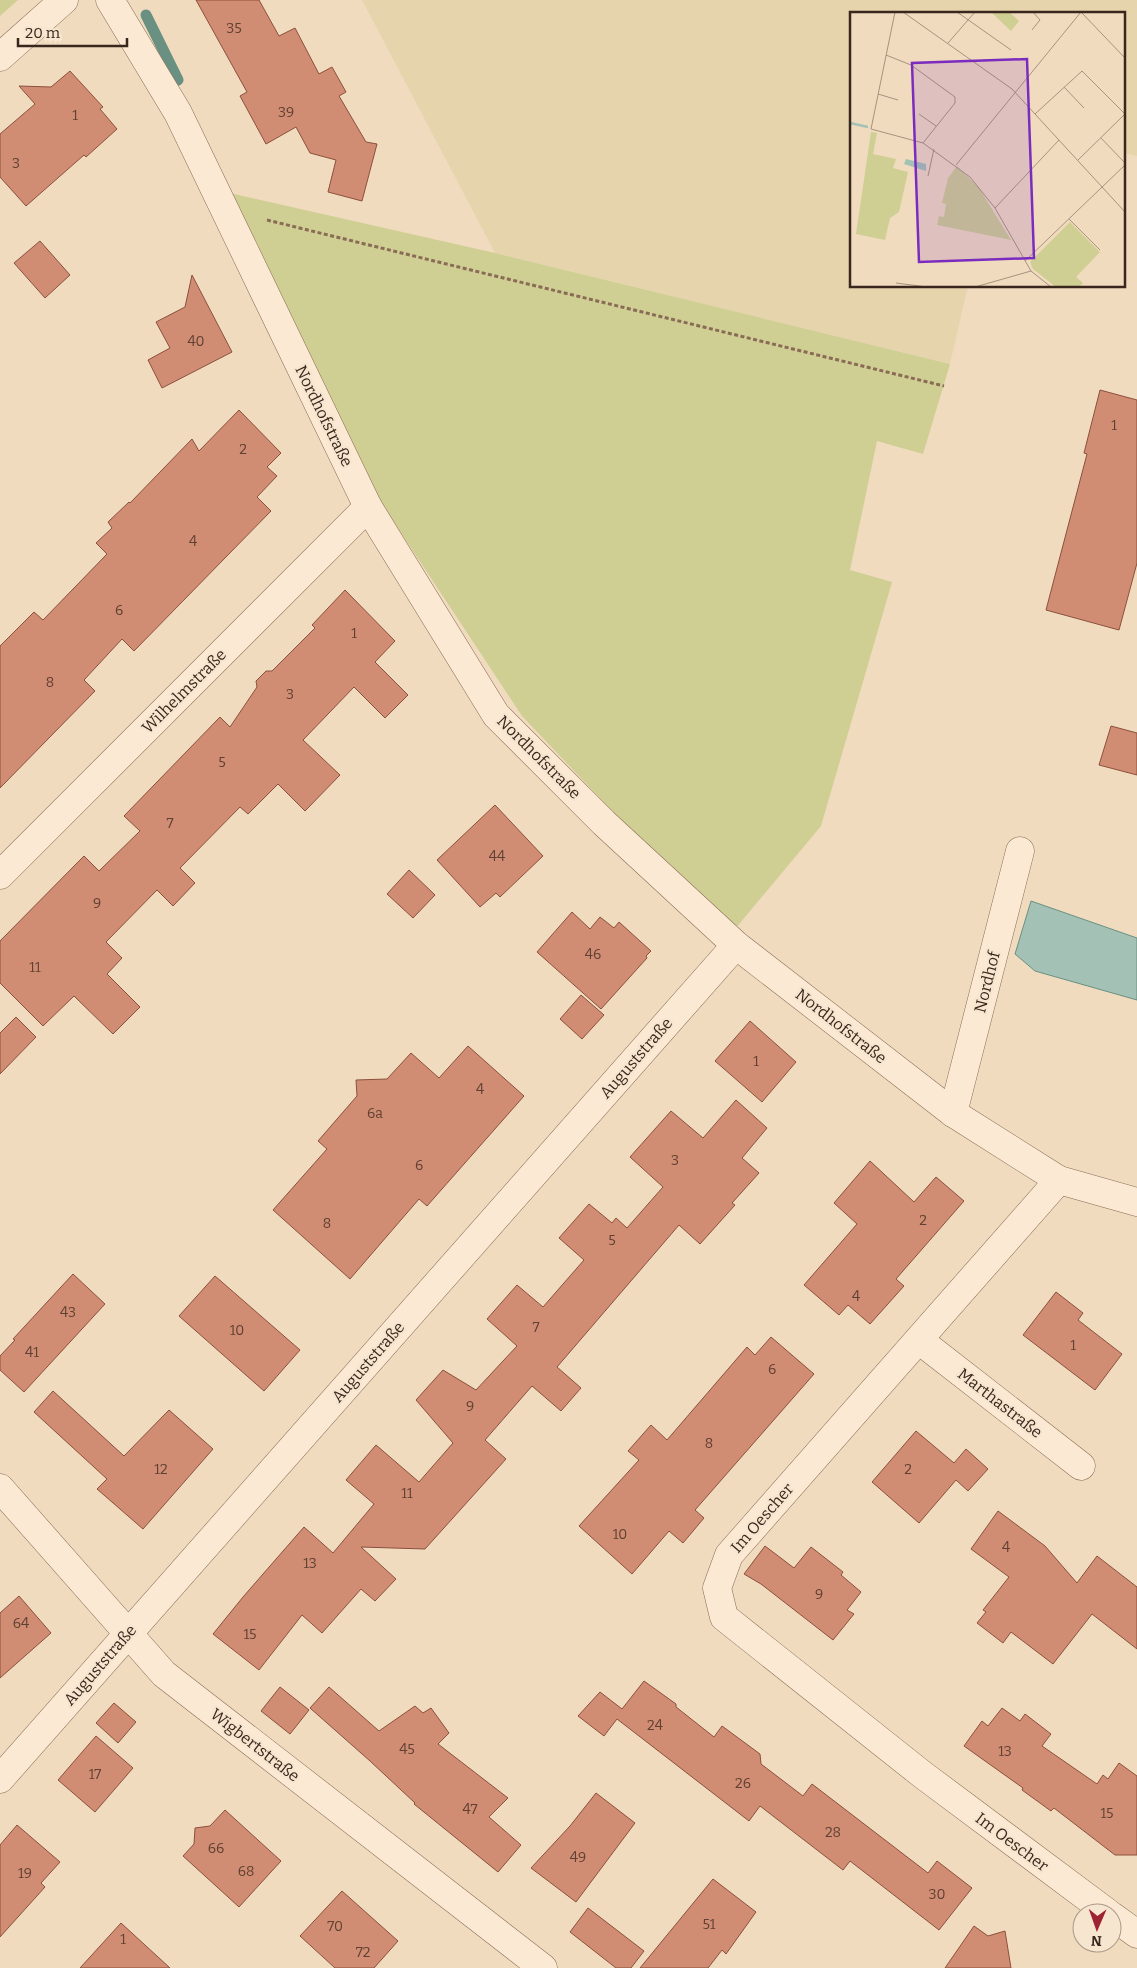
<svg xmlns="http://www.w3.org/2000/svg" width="1137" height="1968" viewBox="0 0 1137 1968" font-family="Bitter,serif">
<rect width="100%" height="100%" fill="#f0dbbf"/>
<!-- farmland -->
<polygon fill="#e6d5ac" points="362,0 1137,0 1137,156 1123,153 1123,14 851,14 851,286 968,286 950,364 495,253"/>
<!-- green -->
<g fill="#cfce93">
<polygon points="0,0 18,0 0,16"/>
<polygon points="225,192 495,253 950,364 923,454 877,441 850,570 892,582 821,826 730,935 522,716 374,492"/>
</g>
<!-- water -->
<polygon fill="#a3c2b5" stroke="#699081" points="1031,901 1137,938 1137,1000 1035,971 1015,954"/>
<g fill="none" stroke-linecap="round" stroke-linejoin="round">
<!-- stream -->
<polyline stroke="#699081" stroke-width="11" points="146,15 178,80"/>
</g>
<!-- building -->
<g fill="#d18d73" stroke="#8b503b">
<polygon points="196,0 259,0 279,36 295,28 319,74 332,67 346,92 339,96 366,142 377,144 362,201 328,192 336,160 310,153 296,127 266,144 240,96 247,92"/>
<polygon points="70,71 103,107 100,109 117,129 86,157 84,155 26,206 0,177 0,134 35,104 19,86 51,87"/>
<polygon points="40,241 70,275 45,298 14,263"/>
<polygon points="192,275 232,352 162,388 148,360 170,348 156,322 185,307"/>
<polygon points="1100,390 1137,400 1137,563 1119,630 1046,610 1087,454 1084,453"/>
<polygon points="239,410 281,453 267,467 277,476 257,497 271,511 134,651 122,639 84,680 95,691 0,788 0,646 34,612 43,620 107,554 96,543 112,528 108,522 129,502 130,503 192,439 199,451"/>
<polygon points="345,590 395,641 375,662 408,695 385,718 354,687 303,740 340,775 305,811 278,784 248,814 240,807 180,868 195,883 173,906 157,890 106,942 122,958 107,974 140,1007 113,1034 74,996 43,1026 0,983 0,941 84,856 99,871 140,831 124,816 220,717 230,727 257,687 256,681 266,671 272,671 315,628 312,625"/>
<polygon points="1111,726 1137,733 1137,775 1099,765"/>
<polygon points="495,805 543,856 500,897 496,893 480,907 437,860"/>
<polygon points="409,870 435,895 413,918 387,894"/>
<polygon points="572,912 590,929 600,917 614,928 619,922 651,951 646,956 647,958 601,1009 537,952"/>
<polygon points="581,995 604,1015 582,1039 560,1019"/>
<polygon points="16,1017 36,1037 0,1074 0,1033"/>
<polygon points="750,1021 796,1062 762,1102 715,1061"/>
<polygon points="468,1046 524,1096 427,1206 419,1199 350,1279 273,1210 327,1149 318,1141 357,1096 356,1080 387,1079 411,1053 439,1078"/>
<polygon points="736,1100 767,1128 742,1158 759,1173 732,1203 735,1205 700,1244 679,1225 557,1367 581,1388 561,1411 532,1386 485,1440 506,1459 425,1549 361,1547 396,1579 375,1601 361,1589 322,1633 302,1615 259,1670 213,1634 243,1597 304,1527 333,1553 374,1504 346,1480 376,1445 419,1482 453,1443 416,1400 443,1370 476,1390 517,1346 487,1319 517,1285 543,1307 584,1260 559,1238 589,1204 612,1223 616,1218 627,1228 663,1187 630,1157 671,1111 703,1138"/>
<polygon points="870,1161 914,1202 936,1177 964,1201 896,1279 904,1286 870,1324 848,1305 839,1315 804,1285 857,1224 834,1203"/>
<polygon points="73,1274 105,1304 24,1392 0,1370 0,1356 15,1340 13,1339"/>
<polygon points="215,1276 300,1350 264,1391 179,1316"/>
<polygon points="1056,1292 1083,1313 1078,1320 1122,1354 1095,1390 1023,1335"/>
<polygon points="771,1337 814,1374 695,1510 704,1518 683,1543 669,1531 632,1574 579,1526 639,1460 628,1451 651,1425 667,1440 747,1347 755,1355"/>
<polygon points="53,1391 124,1456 169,1410 213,1449 143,1529 97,1489 107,1479 34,1412"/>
<polygon points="916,1431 954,1463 966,1449 988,1469 968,1491 956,1480 919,1523 872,1482"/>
<polygon points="998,1511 1045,1546 1077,1583 1097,1556 1137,1587 1137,1649 1092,1614 1053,1664 1011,1632 1003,1643 977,1623 986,1612 983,1610 1009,1577 971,1549"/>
<polygon points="765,1546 794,1568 811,1547 843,1572 841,1575 861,1592 847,1610 854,1614 833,1640 761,1584 744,1574"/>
<polygon points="19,1596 51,1633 0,1678 0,1613"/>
<polygon points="644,1681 676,1704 676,1707 714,1737 722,1726 760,1754 761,1764 803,1796 812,1784 928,1873 937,1861 972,1888 939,1930 850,1861 843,1870 760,1806 749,1821 617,1719 604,1736 578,1716 600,1692 622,1709"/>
<polygon points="280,1687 309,1710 290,1734 261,1711"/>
<polygon points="329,1687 379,1731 415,1706 423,1713 431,1708 449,1733 438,1744 508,1798 489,1817 521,1845 498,1872 414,1804 415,1803 370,1761 310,1708"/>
<polygon points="114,1703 136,1722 118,1743 96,1723"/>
<polygon points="1002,1708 1020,1721 1025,1714 1051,1734 1042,1746 1097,1784 1103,1775 1108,1779 1119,1763 1137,1776 1137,1855 1115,1855 1054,1808 1051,1811 1022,1790 1023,1788 964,1746 982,1721 988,1726"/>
<polygon points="96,1736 133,1768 95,1812 58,1780"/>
<polygon points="596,1793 635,1823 576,1902 531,1868 570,1826"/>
<polygon points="225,1810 281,1861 239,1907 183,1856 194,1844 195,1828 210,1826"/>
<polygon points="17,1825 60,1862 41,1883 45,1887 0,1937 0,1845"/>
<polygon points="713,1879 756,1912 726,1954 722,1950 708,1968 640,1968"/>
<polygon points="342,1891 398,1941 374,1968 335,1968 300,1936"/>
<polygon points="588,1908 644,1951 631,1968 616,1968 570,1932"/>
<polygon points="121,1923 170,1968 80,1968"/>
<polygon points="974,1926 988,1936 1005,1931 1011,1968 945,1968"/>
</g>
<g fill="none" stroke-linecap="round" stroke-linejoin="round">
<!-- minor casing -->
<g stroke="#8a6b56" stroke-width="29">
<g id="minor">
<polyline points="110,0 178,113 368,507 496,715 604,823 736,945 953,1113 1059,1180 1137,1202"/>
<polyline points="0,57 64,0"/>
<polyline points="0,875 368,507"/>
<polyline points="953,1113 1020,851"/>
<polyline points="1059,1180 729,1555 717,1588 724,1617 923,1775 1108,1913"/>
<polyline points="919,1340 1081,1466"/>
<polyline points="0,1488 164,1674 543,1968"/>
<polyline points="0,1779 736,945"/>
<polyline points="1112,1916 1137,1934"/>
</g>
</g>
<!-- path -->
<polyline stroke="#8a6b56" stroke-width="3" stroke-dasharray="4 2.5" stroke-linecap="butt" points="267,220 944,386"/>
<!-- minor -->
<use href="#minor" stroke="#fbe9d3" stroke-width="28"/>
</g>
<g text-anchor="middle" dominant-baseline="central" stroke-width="4.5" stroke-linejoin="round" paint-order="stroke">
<!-- number labels -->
<g font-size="14" fill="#5f4032">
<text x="234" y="28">35</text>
<text x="286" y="112">39</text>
<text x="75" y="115">1</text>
<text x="16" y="163">3</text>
<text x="196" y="341">40</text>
<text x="1114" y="425">1</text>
<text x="243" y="449">2</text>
<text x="193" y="541">4</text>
<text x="119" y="610">6</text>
<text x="354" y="633">1</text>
<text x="50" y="682">8</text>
<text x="290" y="694">3</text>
<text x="222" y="762">5</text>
<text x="170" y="823">7</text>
<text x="497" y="856">44</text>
<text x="97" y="903">9</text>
<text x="593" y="954">46</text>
<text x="35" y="967">11</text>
<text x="756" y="1061">1</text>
<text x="480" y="1089">4</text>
<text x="375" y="1113">6a</text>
<text x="675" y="1160">3</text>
<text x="419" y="1165">6</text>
<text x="923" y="1220">2</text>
<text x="327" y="1223">8</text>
<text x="612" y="1240">5</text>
<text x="856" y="1296">4</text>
<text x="68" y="1312">43</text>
<text x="536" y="1327">7</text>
<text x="237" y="1330">10</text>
<text x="1073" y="1345">1</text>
<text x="32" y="1352">41</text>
<text x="772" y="1369">6</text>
<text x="470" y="1406">9</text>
<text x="709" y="1443">8</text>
<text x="161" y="1469">12</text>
<text x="908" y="1469">2</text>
<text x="407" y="1493">11</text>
<text x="620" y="1534">10</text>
<text x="1006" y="1547">4</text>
<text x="310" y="1563">13</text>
<text x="819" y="1594">9</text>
<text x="21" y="1623">64</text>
<text x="250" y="1634">15</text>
<text x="655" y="1725">24</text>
<text x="407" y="1749">45</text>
<text x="1005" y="1751">13</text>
<text x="95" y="1774">17</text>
<text x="743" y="1783">26</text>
<text x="470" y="1809">47</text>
<text x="1107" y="1813">15</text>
<text x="833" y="1832">28</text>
<text x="216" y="1848">66</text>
<text x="578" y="1857">49</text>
<text x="246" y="1871">68</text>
<text x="25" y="1873">19</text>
<text x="937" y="1894">30</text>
<text x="709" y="1924">51</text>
<text x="335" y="1926">70</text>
<text x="123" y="1939">1</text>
<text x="363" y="1952">72</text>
</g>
<!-- street labels -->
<g font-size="16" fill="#39261c" stroke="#f7e6cf">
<text transform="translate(324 416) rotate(64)">Nordhofstraße</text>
<text transform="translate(184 691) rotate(-45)">Wilhelmstraße</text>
<text transform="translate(539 757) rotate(45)">Nordhofstraße</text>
<text transform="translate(987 982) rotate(-76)">Nordhof</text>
<text transform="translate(841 1026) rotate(38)">Nordhofstraße</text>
<text transform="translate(636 1058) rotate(-49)">Auguststraße</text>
<text transform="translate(368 1362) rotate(-49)">Auguststraße</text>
<text transform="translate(1000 1403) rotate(38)">Marthastraße</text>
<text transform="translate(762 1518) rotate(-49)">Im Oescher</text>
<text transform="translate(100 1665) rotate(-49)">Auguststraße</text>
<text transform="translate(255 1745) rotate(38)">Wigbertstraße</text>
<text transform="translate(1012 1842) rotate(37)">Im Oescher</text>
</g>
</g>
<!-- overview -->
<g transform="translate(850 12)">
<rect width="275" height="275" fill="#f0dbbf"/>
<path d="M 141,0 L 159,0 L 169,9 L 161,19 ZM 21,120 L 27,121 L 23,142 L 46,147 L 43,156 L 58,160 L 49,200 L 40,206 L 35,228 L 6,222 ZM 107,154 L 129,176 L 161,228 L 87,213 L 89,204 L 94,205 L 96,192 L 92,191 L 98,166 ZM 220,210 L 250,240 L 226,265 L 233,271 L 229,275 L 206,275 L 183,257 L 180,250 Z" fill="#cfce93"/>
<path d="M 56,147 L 76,152 L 76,159 L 54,152 Z" fill="#a3c2b5"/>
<path fill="none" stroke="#a3c2b5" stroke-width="2.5" d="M 0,111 L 18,115"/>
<path fill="none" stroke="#a7937e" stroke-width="1" d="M 45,0 L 21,117 L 73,131 L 120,165 L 145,196 L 181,259 L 201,275M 53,0 L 162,77 L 275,200M 107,0 L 161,38M 231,0 L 275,46M 182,18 L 190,8 L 183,0M 98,31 L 125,0M 36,43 L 61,53 L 105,85 L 105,91 L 73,131M 214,75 L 234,96M 28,82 L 48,88M 69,102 L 86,114M 185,102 L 232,59 L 275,102M 251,126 L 275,151M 228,148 L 275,102M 106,153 L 231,0M 78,164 L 84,137M 145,196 L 209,128M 219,207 L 250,238M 175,249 L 275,153M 46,271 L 77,275M 125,275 L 181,259"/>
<path fill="#7b2cbf" fill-opacity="0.15" stroke="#7b2cbf" stroke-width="2.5" d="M 177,47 L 184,246 L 69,250 L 62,51 Z"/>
<rect width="275" height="275" fill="none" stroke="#39261c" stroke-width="2.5"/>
</g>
<!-- north arrow -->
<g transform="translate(1097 1928) rotate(182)"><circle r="24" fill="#f7e6cf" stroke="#ab9987"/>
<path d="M0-4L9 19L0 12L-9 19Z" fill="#9d2334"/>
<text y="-8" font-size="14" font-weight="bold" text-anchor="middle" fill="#39261c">N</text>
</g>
<!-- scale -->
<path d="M18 38v8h109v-8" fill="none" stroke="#39261c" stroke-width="2.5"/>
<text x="25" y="38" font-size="15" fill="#39261c" stroke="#f7e6cf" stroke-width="4" paint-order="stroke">20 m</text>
</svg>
